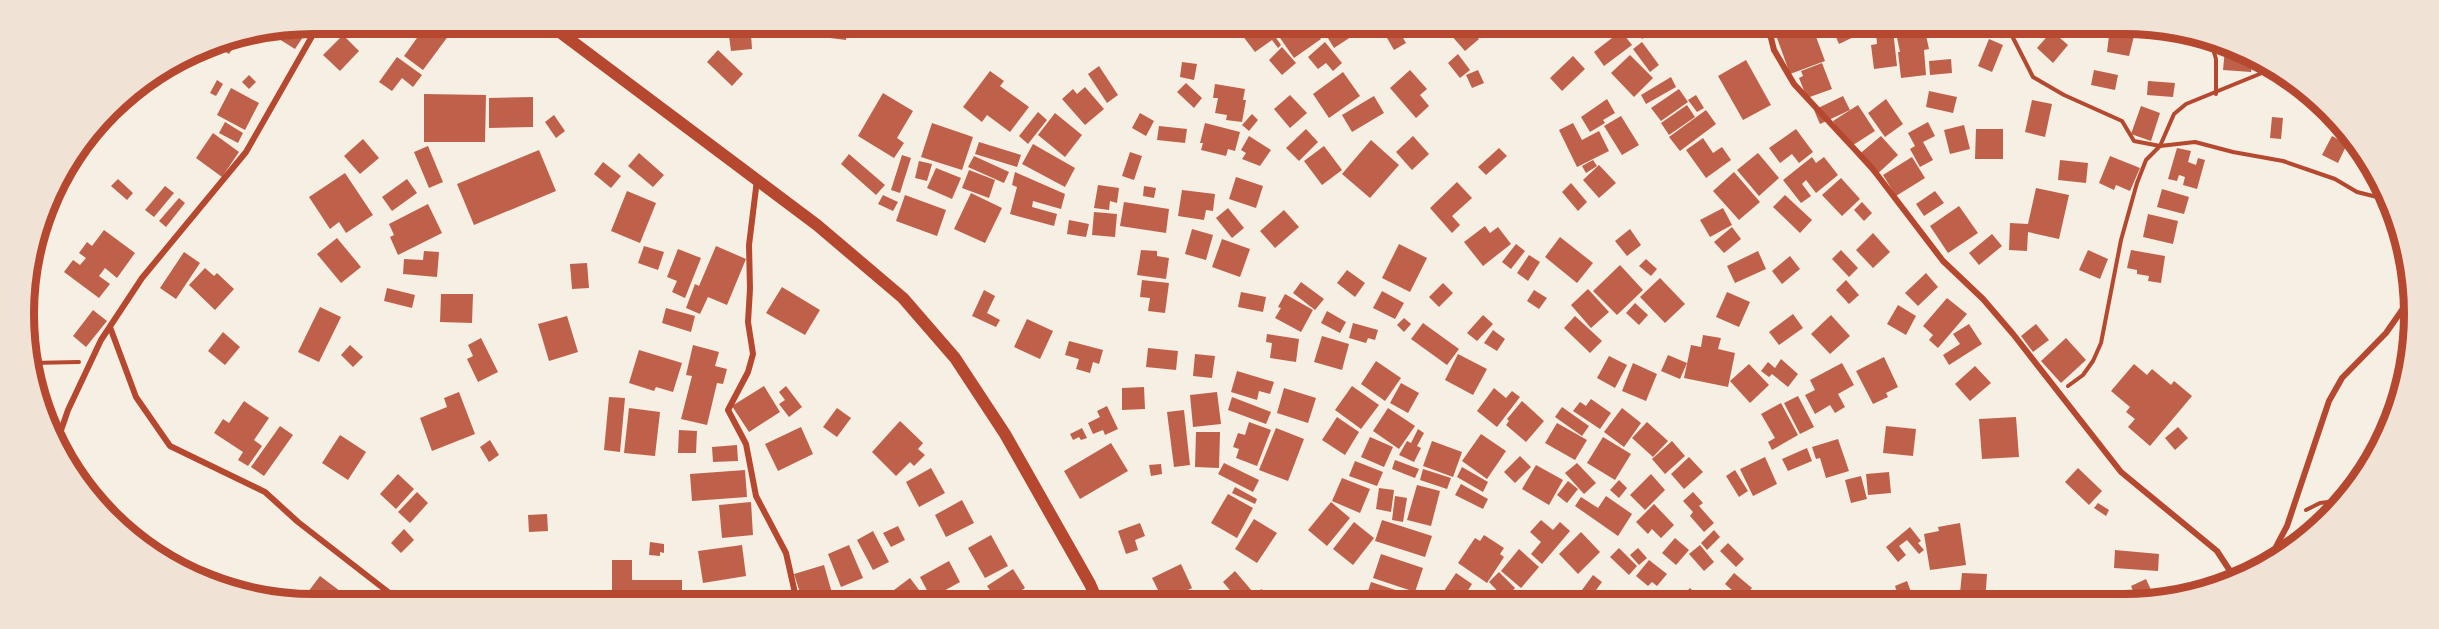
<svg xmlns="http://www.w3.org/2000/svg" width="2439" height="629" viewBox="0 0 2439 629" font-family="'Open Sans',sans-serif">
<rect width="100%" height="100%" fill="#f6efe4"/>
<!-- building -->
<g fill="#bf614a">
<polygon points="427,24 435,24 449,35 423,70 404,56"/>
<polygon points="311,25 295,49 279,39 285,30"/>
<polygon points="860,25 880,25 874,34"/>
<polygon points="1172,25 1193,25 1180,36"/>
<polygon points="1255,25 1267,25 1281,45 1278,48 1272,40 1255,52 1242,35"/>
<polygon points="1286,25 1312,25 1321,39 1294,58 1278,35 1288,28"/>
<polygon points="1320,25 1356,25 1360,31 1334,48"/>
<polygon points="1443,26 1468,26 1479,39 1465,51"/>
<polygon points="1634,26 1662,26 1642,39"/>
<polygon points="1798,26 1812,26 1825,61 1790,74 1777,38 1782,37 1780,33"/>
<polygon points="1831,26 1861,26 1864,32 1839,44"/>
<polygon points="1902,26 1924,26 1929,49 1924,50 1926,75 1901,78 1898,52 1900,52 1895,28"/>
<polygon points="2110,27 2135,32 2129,56 2107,52"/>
<polygon points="823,28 847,31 846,40 822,37"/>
<polygon points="1893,30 1897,66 1874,69 1871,45 1877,44 1876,32"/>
<polygon points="1399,31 1406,43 1394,50 1387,38"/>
<polygon points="1621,31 1632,45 1604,66 1594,52"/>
<polygon points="2052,31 2068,45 2053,63 2037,48"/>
<polygon points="751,34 752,49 731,51 729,36"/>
<polygon points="343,35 359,51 340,71 323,55"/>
<polygon points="239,39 229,54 213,44 218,43"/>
<polygon points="1989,39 2003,45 1992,72 1978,66"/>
<polygon points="1325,42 1342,63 1333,71 1326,63 1318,69 1308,57"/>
<polygon points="1642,42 1659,65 1650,72 1633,49"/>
<polygon points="1282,47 1296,63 1282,75 1269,60"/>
<polygon points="2225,49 2253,57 2251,72 2223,70"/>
<polygon points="718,50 743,74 732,86 707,62"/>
<polygon points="1458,54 1470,70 1460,78 1448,63"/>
<polygon points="1630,55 1653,78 1634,97 1611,73"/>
<polygon points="1573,56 1585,69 1562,91 1550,78"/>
<polygon points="397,57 422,75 413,87 402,78 392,91 379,82"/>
<polygon points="1951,59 1952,73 1930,75 1929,61"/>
<polygon points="1746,60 1771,105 1743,120 1718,76"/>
<polygon points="1182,62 1197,64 1194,80 1180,77"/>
<polygon points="1822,63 1832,89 1807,98 1799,78 1803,76 1801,71"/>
<polygon points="1099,66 1118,95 1107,103 1088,74"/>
<polygon points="1410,70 1427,89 1420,95 1429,106 1416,118 1390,88"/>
<polygon points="1478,70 1484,83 1472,88 1466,75"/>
<polygon points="2094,70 2118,75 2115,90 2091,85"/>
<polygon points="990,71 1004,81 1000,86 1029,107 1010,132 987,115 982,122 963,107"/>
<polygon points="1343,72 1360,96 1329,118 1313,94"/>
<polygon points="249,75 256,82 249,89 242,82"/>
<polygon points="1671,77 1676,87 1646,104 1641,95"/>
<polygon points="217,80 223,84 216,96 210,93"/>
<polygon points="2148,81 2175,83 2173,97 2147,95"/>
<polygon points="1186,83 1202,98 1194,108 1177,92"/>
<polygon points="1215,84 1245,89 1243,100 1246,100 1242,122 1226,120 1227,115 1215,113 1218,98 1213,98"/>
<polygon points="1085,87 1104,109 1085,125 1062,99 1073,89 1077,94"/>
<polygon points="231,88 259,103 245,130 217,115"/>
<polygon points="1679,89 1688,102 1661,121 1651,108"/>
<polygon points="1929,91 1957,97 1953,113 1926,107"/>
<polygon points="883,93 913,111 897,138 904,143 894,158 858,136"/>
<polygon points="424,94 486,95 485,142 424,142"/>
<polygon points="1290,95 1307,113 1290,128 1274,109"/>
<polygon points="1696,95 1704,108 1697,112 1688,100"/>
<polygon points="1374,96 1384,113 1352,132 1342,115"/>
<polygon points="1843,96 1850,110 1820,124 1814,110"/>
<polygon points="533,97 533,127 489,128 489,98"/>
<polygon points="1607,99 1615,113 1603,120 1605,123 1590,132 1581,117"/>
<polygon points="1886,99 1903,124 1885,137 1868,113"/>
<polygon points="2032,100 2052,104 2045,137 2025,132"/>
<polygon points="1687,105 1695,117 1669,135 1661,123"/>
<polygon points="1858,105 1875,131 1850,147 1833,121"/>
<polygon points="2141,106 2160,113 2151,141 2131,134"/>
<polygon points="1706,110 1716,124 1680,151 1669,137"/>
<polygon points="1038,112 1047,120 1028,144 1019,136"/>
<polygon points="1055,113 1082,135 1065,157 1038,135"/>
<polygon points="1140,113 1154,121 1146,136 1132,128"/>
<polygon points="1252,114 1258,120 1249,131 1242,125"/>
<polygon points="554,115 565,131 556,138 545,122"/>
<polygon points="1621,116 1639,145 1622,155 1604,126"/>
<polygon points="2272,117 2283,118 2281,139 2270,138"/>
<polygon points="225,122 243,133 238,143 219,133"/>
<polygon points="1928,122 1935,136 1923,142 1933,160 1920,167 1910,149 1915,146 1908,133"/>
<polygon points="932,123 973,137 962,170 921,157"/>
<polygon points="1205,123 1240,132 1235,151 1228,149 1226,156 1201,150 1203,143 1200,143"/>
<polygon points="1573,123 1582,140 1599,131 1609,151 1577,167 1559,130"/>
<polygon points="1964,125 1970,149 1950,154 1944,130"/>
<polygon points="1159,126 1187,129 1185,143 1157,140"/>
<polygon points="1306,129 1318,142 1299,161 1286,148"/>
<polygon points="1796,129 1813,152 1799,163 1792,154 1780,163 1769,148"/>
<polygon points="1976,129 2003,129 2003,159 1975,159"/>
<polygon points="213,133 239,152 222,177 196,158"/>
<polygon points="2352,135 2355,138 2366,159 2346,150"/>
<polygon points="1249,136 1271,150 1260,166 1242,159 1246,153 1241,150"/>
<polygon points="1413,136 1429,154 1412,170 1396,152"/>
<polygon points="1881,136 1898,155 1875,176 1857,156"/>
<polygon points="2332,136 2347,144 2338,163 2322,155"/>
<polygon points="1703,138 1713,153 1722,147 1731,160 1706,178 1686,150"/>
<polygon points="363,139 379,158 360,174 344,156"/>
<polygon points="1371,140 1399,165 1370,198 1342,174"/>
<polygon points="979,142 1021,155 1017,167 975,154"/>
<polygon points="1033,144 1075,168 1065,187 1022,164"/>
<polygon points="428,146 443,182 429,188 414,152"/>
<polygon points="1324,146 1342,170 1322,185 1304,161"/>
<polygon points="1499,148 1507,156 1486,175 1478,167"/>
<polygon points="2177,148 2191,151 2188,162 2196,165 2198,158 2205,160 2197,189 2183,185 2185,177 2179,175 2177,181 2168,179"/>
<polygon points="539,150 556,191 474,225 457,184"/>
<polygon points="1130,152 1142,156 1134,180 1122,176"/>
<polygon points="639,153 664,175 653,187 628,166"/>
<polygon points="1758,153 1779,178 1759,196 1737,170"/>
<polygon points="849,154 885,185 876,195 841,164"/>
<polygon points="902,155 911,158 900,193 891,190"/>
<polygon points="974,156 1009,172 1004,183 968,167"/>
<polygon points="2110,156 2140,168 2130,191 2116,185 2114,190 2099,183"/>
<polygon points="1812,157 1816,163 1824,157 1838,175 1816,193 1806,180 1802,184 1811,196 1801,203 1783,180"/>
<polygon points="1912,157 1925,178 1896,196 1883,175"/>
<polygon points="1593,160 1597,166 1586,173 1582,166"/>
<polygon points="2060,160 2088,163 2086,183 2058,180"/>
<polygon points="919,161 932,164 927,181 915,178"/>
<polygon points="603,162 621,176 611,188 594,174"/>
<polygon points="1599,165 1616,183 1599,198 1583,180"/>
<polygon points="936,168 961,178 952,199 927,188"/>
<polygon points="969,170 995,180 989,198 962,188"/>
<polygon points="1015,172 1065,194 1061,209 1033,201 1032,207 1057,214 1054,226 1010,214 1017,187 1012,185"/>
<polygon points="1734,172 1760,202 1739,220 1713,191"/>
<polygon points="345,173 373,215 346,233 339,222 330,229 309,197"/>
<polygon points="1236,177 1263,186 1256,208 1229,199"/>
<polygon points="1841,178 1860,199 1842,216 1822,195"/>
<polygon points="118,179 133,193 127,200 111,186"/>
<polygon points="407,179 417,193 392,211 382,197"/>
<polygon points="1457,182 1472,198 1452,216 1460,225 1452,233 1430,208"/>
<polygon points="1571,183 1587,202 1578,211 1562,192"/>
<polygon points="1098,185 1119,188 1117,203 1110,201 1109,210 1094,208"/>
<polygon points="165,186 174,193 154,217 145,210"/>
<polygon points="1144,186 1156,188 1154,198 1143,196"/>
<polygon points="2036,188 2069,195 2059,239 2028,232 2027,251 2009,250 2010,223 2028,224"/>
<polygon points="2162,189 2189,197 2184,214 2157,207"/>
<polygon points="1182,190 1215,194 1213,211 1206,210 1204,220 1178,216"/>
<polygon points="627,191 656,203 640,243 611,231"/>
<polygon points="1935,191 1944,203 1924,216 1916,204"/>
<polygon points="971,193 1002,208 985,243 954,229"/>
<polygon points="883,195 898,202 893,211 878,204"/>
<polygon points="905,195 946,210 937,236 896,221"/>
<polygon points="1785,195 1812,220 1800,233 1773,207"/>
<polygon points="179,198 185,203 166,227 159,221"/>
<polygon points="1124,202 1169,209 1166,233 1120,226"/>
<polygon points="1862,202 1872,213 1864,221 1854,210"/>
<polygon points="428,204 442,233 398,255 390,237 394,235 389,224"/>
<polygon points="1959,206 1978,233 1948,253 1930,226"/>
<polygon points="1228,208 1244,228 1232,238 1216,218"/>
<polygon points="1723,208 1732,225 1710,237 1700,220"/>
<polygon points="1284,210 1299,227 1275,248 1260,231"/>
<polygon points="1094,212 1117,214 1115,237 1092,235"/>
<polygon points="2148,214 2178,221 2173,244 2143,237"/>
<polygon points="1069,220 1089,224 1086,237 1067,234"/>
<polygon points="1485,226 1490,233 1498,227 1511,244 1483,266 1464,242"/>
<polygon points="1732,227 1741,239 1724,253 1714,242"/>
<polygon points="1192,229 1213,235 1206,260 1185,254"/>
<polygon points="1630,229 1641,245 1627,256 1615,241"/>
<polygon points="104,230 135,253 117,278 105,268 99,276 110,284 99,298 64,272 73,260 80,265 86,258 79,253 87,242 92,246"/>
<polygon points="1873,233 1890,252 1873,268 1856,250"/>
<polygon points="1992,234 2002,246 1979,265 1969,253"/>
<polygon points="1560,237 1593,263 1577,283 1545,257"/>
<polygon points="337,238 361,267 341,283 317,254"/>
<polygon points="1222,239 1250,249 1240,277 1212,267"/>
<polygon points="1399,244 1427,258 1410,292 1382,278"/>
<polygon points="1516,244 1525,251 1511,269 1502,262"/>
<polygon points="644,246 664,252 658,270 638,263"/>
<polygon points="716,246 746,259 727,305 708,297 700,314 686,308 695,284 699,286"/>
<polygon points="678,249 701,258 685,298 672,292 677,281 667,277"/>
<polygon points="1141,250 1157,251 1157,256 1169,258 1166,279 1137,275"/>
<polygon points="1841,250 1858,268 1849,277 1832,259"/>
<polygon points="2088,250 2108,259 2100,279 2079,270"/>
<polygon points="2131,250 2165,256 2161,283 2148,281 2149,276 2137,274 2137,270 2127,268"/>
<polygon points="424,251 439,252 437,277 403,274 404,259 423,260"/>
<polygon points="1758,251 1766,269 1735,283 1727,266"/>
<polygon points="184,252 200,263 176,299 160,288"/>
<polygon points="1529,255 1540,262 1528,281 1517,273"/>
<polygon points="1790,256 1800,269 1782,284 1772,271"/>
<polygon points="1646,259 1657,269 1651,276 1639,266"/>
<polygon points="587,263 589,288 572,289 570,264"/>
<polygon points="1620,265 1643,290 1617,315 1593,291"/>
<polygon points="205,268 214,276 217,273 234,289 215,310 189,285"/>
<polygon points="1347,270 1365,283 1355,297 1337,283"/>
<polygon points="1926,273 1938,287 1918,306 1905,293"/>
<polygon points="1660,278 1685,304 1665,323 1640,297"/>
<polygon points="1142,280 1169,283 1165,313 1148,311 1150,298 1140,297"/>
<polygon points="1846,280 1859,295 1849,304 1836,290"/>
<polygon points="1301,282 1324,299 1315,310 1293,293"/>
<polygon points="1443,283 1453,293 1439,307 1429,297"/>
<polygon points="782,287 820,310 805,335 766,313"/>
<polygon points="387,288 415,295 412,308 384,301"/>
<polygon points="1588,289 1609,312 1591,328 1571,305"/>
<polygon points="984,290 995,296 987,313 1000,320 996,327 972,316"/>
<polygon points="1534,290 1547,298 1539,309 1527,301"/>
<polygon points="1382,291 1404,303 1395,319 1373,308"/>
<polygon points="1241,292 1266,297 1263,312 1238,307"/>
<polygon points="1727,292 1750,302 1739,327 1716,317"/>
<polygon points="441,294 473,294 472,323 440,322"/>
<polygon points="1285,294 1313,310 1301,332 1275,318 1281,308 1278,307"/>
<polygon points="1947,298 1967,314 1938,348 1929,340 1933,335 1923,326"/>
<polygon points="1635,303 1648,315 1639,325 1626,313"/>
<polygon points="1898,305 1916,316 1906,335 1887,324"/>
<polygon points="320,307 341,317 319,362 298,352"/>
<polygon points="666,308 695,316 691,332 662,323"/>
<polygon points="93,310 107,321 86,347 73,336"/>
<polygon points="1327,311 1346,322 1340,333 1321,323"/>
<polygon points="1793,314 1803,328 1779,345 1769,332"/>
<polygon points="1483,315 1493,324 1477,341 1467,333"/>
<polygon points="1831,315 1850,336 1830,354 1811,334"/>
<polygon points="567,316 578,352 549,361 538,324"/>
<polygon points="1575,316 1602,341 1590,353 1564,328"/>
<polygon points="1404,318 1411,324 1404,332 1397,325"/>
<polygon points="1027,319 1053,331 1040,359 1014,347"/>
<polygon points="1353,323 1378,330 1375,340 1368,338 1366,343 1349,338"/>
<polygon points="1423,323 1459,349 1447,365 1411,339"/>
<polygon points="1969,324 1982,344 1949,365 1943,355 1960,344 1953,334"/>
<polygon points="2036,324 2049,340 2033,352 2021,336"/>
<polygon points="1493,330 1505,339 1497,351 1484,343"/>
<polygon points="223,332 240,347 225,365 208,351"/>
<polygon points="1267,334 1299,339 1296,362 1270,358 1272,343 1266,342"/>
<polygon points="1703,335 1721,338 1718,349 1735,353 1728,387 1684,378 1691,345 1701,347"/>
<polygon points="1322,336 1349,344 1342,370 1314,362"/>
<polygon points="481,338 498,372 478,382 467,359 473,356 468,345"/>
<polygon points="2066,338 2086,360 2061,383 2041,361"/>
<polygon points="1069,341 1103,350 1099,364 1093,362 1090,373 1076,369 1079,359 1065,355"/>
<polygon points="350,345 363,357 353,367 341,355"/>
<polygon points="693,345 719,352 715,366 727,369 723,384 717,383 707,425 681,419 692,376 686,375"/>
<polygon points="1148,348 1178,351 1176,370 1146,367"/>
<polygon points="639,350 682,363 673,392 656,387 654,391 629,383"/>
<polygon points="1195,354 1215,356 1212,378 1193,376"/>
<polygon points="1458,354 1487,369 1473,395 1445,380"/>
<polygon points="1668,355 1687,363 1680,379 1661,371"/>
<polygon points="1609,356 1627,365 1615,388 1597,378"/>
<polygon points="1884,357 1898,387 1886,393 1888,397 1873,404 1856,371"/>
<polygon points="1781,359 1798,374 1788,387 1772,374 1769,377 1761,371 1768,362 1775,368"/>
<polygon points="1376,361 1401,378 1385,401 1361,384"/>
<polygon points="1633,363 1657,374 1646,401 1622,391"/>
<polygon points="1842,363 1854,385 1838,394 1845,407 1835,413 1830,405 1815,414 1805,395 1815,390 1810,380"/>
<polygon points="1749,364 1769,385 1750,403 1730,381"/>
<polygon points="2134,364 2147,375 2152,369 2171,385 2174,381 2192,396 2150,446 2128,427 2135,419 2126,412 2130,407 2111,391"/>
<polygon points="1975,366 1991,383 1970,401 1955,384"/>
<polygon points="2406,368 2407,370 2401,391 2392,383"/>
<polygon points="1237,371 1274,382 1270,394 1259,391 1257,400 1231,392"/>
<polygon points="1401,383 1419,393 1408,413 1390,403"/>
<polygon points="764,386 780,412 749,432 732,406"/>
<polygon points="786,386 802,407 789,417 779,404 785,400 779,392"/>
<polygon points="1352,386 1379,405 1361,429 1335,410"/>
<polygon points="1144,387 1145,409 1122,410 1122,388"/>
<polygon points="1284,388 1316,398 1308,423 1277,413"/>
<polygon points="1494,388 1506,398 1512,391 1520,397 1497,427 1477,411"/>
<polygon points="459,392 475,434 432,451 420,418 447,407 444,398"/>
<polygon points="1217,392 1221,424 1193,427 1190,395"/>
<polygon points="1798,396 1814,427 1800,434 1784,403"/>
<polygon points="609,397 625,398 620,452 604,450"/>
<polygon points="1232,397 1271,412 1266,424 1228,410"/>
<polygon points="1591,399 1611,413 1600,429 1573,411 1580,402 1586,406"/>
<polygon points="244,401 269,418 254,440 262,446 248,466 238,460 243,452 214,433 223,419 229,423"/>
<polygon points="1522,401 1544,421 1526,442 1506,425 1509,421 1507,419"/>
<polygon points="1781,403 1798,435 1772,450 1768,442 1775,438 1761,414"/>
<polygon points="1107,406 1118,429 1105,435 1103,430 1093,434 1088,423 1100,417 1097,411"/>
<polygon points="1562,407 1589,426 1582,436 1555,417"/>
<polygon points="629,408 660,412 655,456 624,453"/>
<polygon points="837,408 851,418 837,437 823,427"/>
<polygon points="1388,408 1415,426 1399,449 1373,431"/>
<polygon points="1622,408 1641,423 1624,447 1604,432"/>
<polygon points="1184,410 1190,465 1174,467 1167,412"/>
<polygon points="1337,417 1359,432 1345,455 1322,440"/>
<polygon points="2016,417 2019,457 1982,459 1979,419"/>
<polygon points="900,421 923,443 918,449 925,455 914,466 910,462 896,476 872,452"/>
<polygon points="1249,422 1271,430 1257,466 1236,458 1239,449 1233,447 1238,433 1245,435"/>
<polygon points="1647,422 1668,441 1653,457 1632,438"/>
<polygon points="1557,423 1587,440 1575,460 1545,443"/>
<polygon points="280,426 293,435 264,476 251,467"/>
<polygon points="1886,426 1916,429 1913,456 1883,453"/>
<polygon points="801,427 813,454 778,471 765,444"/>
<polygon points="2178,427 2188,438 2175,450 2165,438"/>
<polygon points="1082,428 1087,438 1081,440 1079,437 1073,440 1070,434"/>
<polygon points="1276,428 1304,439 1288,481 1259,470"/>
<polygon points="1418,429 1424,433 1417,446 1421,448 1414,462 1399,455 1407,441 1411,443"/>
<polygon points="679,430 697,431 696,453 678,453"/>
<polygon points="1196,432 1220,432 1219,468 1195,467"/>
<polygon points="1481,434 1506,451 1487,479 1462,461"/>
<polygon points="340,435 366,452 348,480 322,463"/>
<polygon points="1370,437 1393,447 1384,467 1361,457"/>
<polygon points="1603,437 1631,454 1615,480 1587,463"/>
<polygon points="1838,439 1849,471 1826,478 1820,458 1816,459 1812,447"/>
<polygon points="490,440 499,455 489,462 480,447"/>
<polygon points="1432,441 1462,452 1453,477 1423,466"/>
<polygon points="1672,441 1685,456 1665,474 1652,459"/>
<polygon points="1111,443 1128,471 1080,499 1064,471"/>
<polygon points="737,445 738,461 713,462 712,447"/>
<polygon points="1807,448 1812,461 1788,471 1782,459"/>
<polygon points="1520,456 1531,467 1515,483 1504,472"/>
<polygon points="1689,457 1703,472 1684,489 1671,474"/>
<polygon points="1765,457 1777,484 1753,496 1740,469"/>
<polygon points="1395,460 1419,469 1415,478 1392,469"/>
<polygon points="1355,461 1383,472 1377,486 1349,476"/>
<polygon points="1224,463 1259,480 1253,492 1218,474"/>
<polygon points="1577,463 1596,483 1584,494 1565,473"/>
<polygon points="1161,464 1162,474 1151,476 1149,465"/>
<polygon points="1536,465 1563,480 1549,505 1522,489"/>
<polygon points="1462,467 1488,482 1483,492 1457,477"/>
<polygon points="931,468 945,493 919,507 906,482"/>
<polygon points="2078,468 2102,491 2089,505 2065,482"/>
<polygon points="1423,469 1451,478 1447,489 1420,480"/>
<polygon points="745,470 747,497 692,501 690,474"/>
<polygon points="1735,470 1748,491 1739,497 1726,476"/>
<polygon points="1889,472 1891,493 1868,495 1866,474"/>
<polygon points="398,474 414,489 396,509 380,494"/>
<polygon points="1651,474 1665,490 1645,510 1630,495"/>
<polygon points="1861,476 1867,499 1851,503 1845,480"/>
<polygon points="1342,478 1370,489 1360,513 1332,501"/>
<polygon points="1619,480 1627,488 1619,498 1610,490"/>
<polygon points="1568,481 1578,489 1567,503 1557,495"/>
<polygon points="1461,484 1488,499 1483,509 1455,495"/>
<polygon points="1417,485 1440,491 1431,526 1407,520"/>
<polygon points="1235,487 1257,499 1255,504 1232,493"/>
<polygon points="1379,488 1394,490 1391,512 1376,509"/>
<polygon points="417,492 428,503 410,523 398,512"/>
<polygon points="1693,492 1703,503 1699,506 1714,523 1704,532 1690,516 1693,512 1683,501"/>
<polygon points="1228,494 1253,508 1237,538 1211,523"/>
<polygon points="1395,496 1407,498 1403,522 1392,520"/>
<polygon points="1606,496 1632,514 1618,536 1575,506 1581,497 1598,508"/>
<polygon points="962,500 974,523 946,537 935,515"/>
<polygon points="751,502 753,535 722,538 719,505"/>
<polygon points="1331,502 1350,518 1327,546 1308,530"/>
<polygon points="2098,503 2109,510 2106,516 2094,508"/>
<polygon points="1654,504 1674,525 1661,538 1652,529 1648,534 1636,522"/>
<polygon points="547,514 548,531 529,532 528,515"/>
<polygon points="1254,519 1277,533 1257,563 1235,549"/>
<polygon points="1382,520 1432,536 1425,557 1375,541"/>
<polygon points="1541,520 1553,530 1560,522 1570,531 1542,564 1531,554 1541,542 1530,532"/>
<polygon points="1354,522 1374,538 1353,565 1333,549"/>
<polygon points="1140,523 1145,536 1135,540 1138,550 1126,554 1118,531"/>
<polygon points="1960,523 1966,565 1930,570 1924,534 1939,531 1938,527"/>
<polygon points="898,526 905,540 891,547 883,533"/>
<polygon points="1910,527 1921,541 1918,543 1924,550 1919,554 1907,540 1899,546 1906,555 1898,562 1886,547"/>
<polygon points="404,529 414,540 401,553 391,543"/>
<polygon points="1714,530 1720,537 1707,550 1701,543"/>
<polygon points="873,531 889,562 873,570 857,540"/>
<polygon points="1581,532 1600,552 1578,574 1559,554"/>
<polygon points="991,535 1008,566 985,578 968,548"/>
<polygon points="1484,535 1504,548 1500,554 1504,557 1487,583 1458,563 1475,538 1480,541"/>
<polygon points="1675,538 1689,550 1676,565 1662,553"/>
<polygon points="650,542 664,544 664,553 660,552 660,556 649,555"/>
<polygon points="1728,543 1744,559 1736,567 1720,551"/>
<polygon points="742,545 746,576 703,583 698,551"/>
<polygon points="849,545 863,578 841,587 828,554"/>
<polygon points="1700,545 1714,562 1704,571 1689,554"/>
<polygon points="1619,548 1637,566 1629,575 1610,557"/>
<polygon points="1638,548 1647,558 1639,565 1630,555"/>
<polygon points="1519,549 1539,567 1521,588 1501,571"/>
<polygon points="2115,550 2159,554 2158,571 2114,568"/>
<polygon points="1381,554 1423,568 1415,592 1373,578"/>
<polygon points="612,560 632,560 632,580 682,580 682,602 612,600"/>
<polygon points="1649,560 1667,574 1657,586 1652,582 1648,586 1636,576"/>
<polygon points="949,561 960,582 931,598 920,577"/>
<polygon points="1181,564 1192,588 1164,602 1152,578"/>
<polygon points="824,565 832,593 815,598 816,602 803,602 794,574"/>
<polygon points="1013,569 1025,588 1002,602 998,602 987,586"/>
<polygon points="1235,571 1252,591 1240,602 1223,582"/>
<polygon points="1499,572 1515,588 1505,599 1489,582"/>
<polygon points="1456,573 1472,584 1460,603 1436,603"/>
<polygon points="1734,573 1752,588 1742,599 1725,584"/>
<polygon points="1962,573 1987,574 1985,603 1959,603"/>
<polygon points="1593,575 1602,582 1588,601 1579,594"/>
<polygon points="320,576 344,594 338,602 306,602 302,600"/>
<polygon points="910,578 928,602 897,602 890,593"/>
<polygon points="2146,579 2157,603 2138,603 2131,586"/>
<polygon points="1907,581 1915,603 1901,603 1895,586"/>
<polygon points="1371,582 1408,594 1405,603 1364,603"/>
<polygon points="1690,588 1701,599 1708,591 1717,600 1714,603 1676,603"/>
<polygon points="1261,589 1275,599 1273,603 1252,603"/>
<polygon points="356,591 363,597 359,602 345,602"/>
<polygon points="1608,591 1623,603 1600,603"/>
<polygon points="1518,592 1530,603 1514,603 1511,601"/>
<polygon points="1798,593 1805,603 1784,603"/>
<polygon points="866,595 868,602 840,602"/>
</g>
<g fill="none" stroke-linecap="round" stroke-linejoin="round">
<!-- path -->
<g stroke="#b5482f" stroke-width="4">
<polyline points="2007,26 2033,77 2064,95 2122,121 2134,141 2160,146 2195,142 2233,152 2283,161 2335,179 2357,192 2385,199"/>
<polyline points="2178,32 2197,39 2213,49 2216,59 2216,94"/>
<polyline points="31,363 79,362"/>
<polyline points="2068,386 2083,375 2093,361 2101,343 2121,240 2137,183 2146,160 2160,146 2174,114 2186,104 2262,73 2279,71"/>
<polyline points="2306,510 2320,503 2344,500"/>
</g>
<!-- minor -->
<g stroke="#b5482f" stroke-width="6">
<polyline points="1768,26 1774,50 1794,84 1872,168 1943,261 1983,299 2013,334 2121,472 2217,551 2236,580"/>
<polyline points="757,180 749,245 750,289 748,322 753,354 748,372 728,410 746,444 756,496 786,553 797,602"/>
<polyline points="110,327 136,397 170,446 265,492 298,522 401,602"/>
<polyline points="58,439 68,410 101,340 142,278 246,152 319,24"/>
<polyline points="2266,566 2287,526 2329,401 2342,378 2386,333 2409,300"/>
</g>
<!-- secondary -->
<polyline stroke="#b5482f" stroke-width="12" points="549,24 817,225 903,298 955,358 1005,434 1090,584 1098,603"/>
</g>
<!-- crop -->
<path d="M0 0H2439V629H0ZM314 34H2124A280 280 0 0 1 2404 314V314A280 280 0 0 1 2124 594H314A280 280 0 0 1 34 314V314A280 280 0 0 1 314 34Z" fill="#f1e2d6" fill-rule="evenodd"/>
<path fill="none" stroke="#b5482f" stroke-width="8" d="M314 34H2124A280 280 0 0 1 2404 314V314A280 280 0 0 1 2124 594H314A280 280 0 0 1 34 314V314A280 280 0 0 1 314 34Z"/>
</svg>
